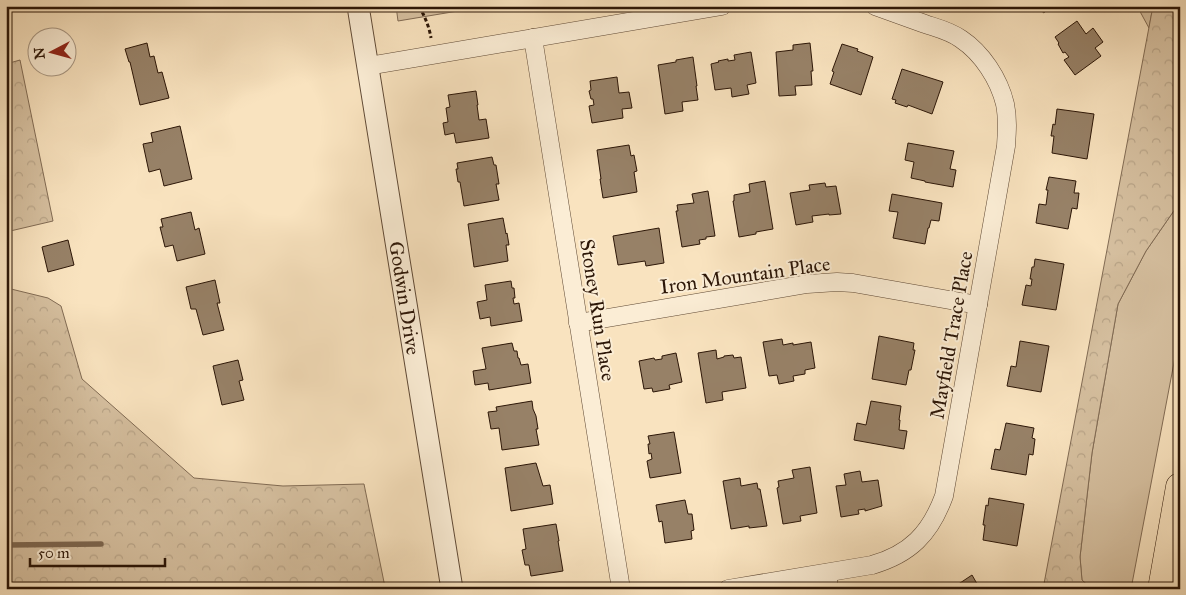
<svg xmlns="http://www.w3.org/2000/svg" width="1186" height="595" viewBox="0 0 1186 595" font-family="'IM FELL Great Primer',serif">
<defs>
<pattern id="forest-crowns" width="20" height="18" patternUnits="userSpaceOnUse" patternTransform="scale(1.25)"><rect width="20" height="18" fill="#d6c0a0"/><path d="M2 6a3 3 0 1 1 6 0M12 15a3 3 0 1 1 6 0" fill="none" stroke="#b8a488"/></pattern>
</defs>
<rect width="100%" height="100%" fill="#f9e3bf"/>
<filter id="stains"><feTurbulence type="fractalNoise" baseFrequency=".004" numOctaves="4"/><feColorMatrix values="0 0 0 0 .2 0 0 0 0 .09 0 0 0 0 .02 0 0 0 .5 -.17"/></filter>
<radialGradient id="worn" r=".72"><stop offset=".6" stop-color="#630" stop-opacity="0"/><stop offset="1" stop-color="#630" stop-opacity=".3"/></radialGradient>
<!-- green -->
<g fill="#d6c0a0" stroke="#816b54">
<polygon points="396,6 488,6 398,21"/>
<polygon points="1137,6 1153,6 1149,28"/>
<polygon points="1180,202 1180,331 1131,589 1092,589 1082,581 1080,557 1092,453 1118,304 1146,251"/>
</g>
<!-- forest -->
<g fill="url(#forest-crowns)" stroke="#816b54">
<polygon points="1153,6 1180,6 1180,202 1146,251 1118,304 1092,453 1080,557 1082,580 1092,589 1043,589"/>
<polygon points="20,60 53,221 6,232 6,64"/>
<polygon points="11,289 48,298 61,306 82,379 194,478 283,486 364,484 385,587 372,589 6,589 6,290"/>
</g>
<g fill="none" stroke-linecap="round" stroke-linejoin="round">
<!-- stream -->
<polyline stroke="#7d6750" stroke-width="5.5" points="6,545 101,544"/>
</g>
<!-- building -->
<g fill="#978167" stroke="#2c1607">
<polygon points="1035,6 1050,6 1044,13"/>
<polygon points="1077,21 1086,34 1093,28 1103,42 1095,48 1101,56 1075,75 1064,60 1069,57 1065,52 1063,53 1058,44 1059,43 1055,37"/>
<polygon points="147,43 150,57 154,56 158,73 162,72 169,98 140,105 130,62 129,62 125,49"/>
<polygon points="810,43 813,71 811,71 812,85 795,86 796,95 779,96 776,52 793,50 793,45"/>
<polygon points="842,44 858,49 857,51 873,57 861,95 830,84 834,72 832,71"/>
<polygon points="751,52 756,83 747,85 749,94 732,97 731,88 715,90 711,64 719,62 718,61 728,59 728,61 735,60 734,55"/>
<polygon points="693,57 697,86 696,86 698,100 682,102 683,111 665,114 658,65 676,62 676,60"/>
<polygon points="902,69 943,82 932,114 908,105 907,107 895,103 896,100 892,99"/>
<polygon points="617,77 619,93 629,92 632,108 622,109 623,118 592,123 589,106 594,105 593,99 591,99 589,91 591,90 590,81"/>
<polygon points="476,91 478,105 477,105 479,120 486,119 489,138 456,143 454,133 445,135 443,123 448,122 446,108 450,107 448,95"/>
<polygon points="1057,109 1094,114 1087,159 1052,153 1054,136 1051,136 1053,124 1055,125"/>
<polygon points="180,126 192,179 164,186 160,169 149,172 143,144 153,142 151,133"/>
<polygon points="908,143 954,151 950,169 956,170 953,187 925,182 925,181 911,178 914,162 905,160"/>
<polygon points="629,145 631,156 634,155 637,171 634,172 637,192 603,198 600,179 601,179 597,150"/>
<polygon points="492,157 494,165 496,165 499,184 496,184 499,200 464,206 460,182 458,182 456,169 458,169 457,163"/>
<polygon points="1049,177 1076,181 1074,193 1079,193 1077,209 1072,208 1068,229 1036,223 1039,204 1046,205 1048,190 1046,190"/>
<polygon points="765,181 773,229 756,232 756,234 739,237 733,201 734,201 734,195 750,192 749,184"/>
<polygon points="825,183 826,187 836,186 841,214 829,215 829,214 812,216 813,222 796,225 790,193 810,190 809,185"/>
<polygon points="708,191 715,236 706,237 706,239 699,240 700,244 682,247 676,211 678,211 677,205 694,203 692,194"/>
<polygon points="892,194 942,203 939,221 931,220 929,228 928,228 925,244 893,238 898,212 889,211"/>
<polygon points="191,212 195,230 199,228 205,254 177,261 173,245 165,247 160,227 163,227 161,219"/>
<polygon points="503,218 506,234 507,233 509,245 506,245 508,261 474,267 468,224"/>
<polygon points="659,228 664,263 646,266 645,261 618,265 613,236"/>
<polygon points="68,240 74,265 48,272 42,247"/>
<polygon points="1035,259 1064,264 1056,310 1022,305 1026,285 1031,286 1032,279 1030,279 1032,267 1034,267"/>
<polygon points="215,280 220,303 217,303 224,330 203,335 196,309 191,309 186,287"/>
<polygon points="511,281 512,288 514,288 515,298 513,298 514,304 519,303 522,321 491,326 490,317 480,319 477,302 487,300 485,285"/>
<polygon points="879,336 914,343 913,350 915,350 911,370 909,370 906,385 872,379"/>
<polygon points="782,339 783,345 793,343 793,345 811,342 815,368 805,370 805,374 793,376 794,381 779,384 777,375 769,376 763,342"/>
<polygon points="1020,341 1049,346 1041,392 1007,386 1011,366 1016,367"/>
<polygon points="512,343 514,351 517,351 518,358 519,358 521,365 528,364 531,383 489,390 488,383 475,385 473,371 486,369 482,348"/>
<polygon points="716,350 717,359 724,357 724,356 733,355 734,358 741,357 746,388 722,392 723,400 706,403 698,353"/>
<polygon points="676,353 682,382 669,385 670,389 653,392 652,388 644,389 639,361 654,358 655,360 662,359 662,356"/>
<polygon points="238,360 243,380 239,381 244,400 222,405 213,366"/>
<polygon points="532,401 533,409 536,416 538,429 536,429 539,445 502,450 499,428 491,429 488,412 497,411 496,407"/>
<polygon points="871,401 901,406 899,420 900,420 899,430 907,431 904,449 854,440 857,423 866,425"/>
<polygon points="1006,423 1034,428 1032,438 1035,439 1033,455 1029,454 1026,475 991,469 995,449 1000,450"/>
<polygon points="674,432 681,473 650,478 647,461 652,459 651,453 649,454 648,444 650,444 648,436"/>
<polygon points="536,463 543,486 550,485 553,504 511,511 505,468"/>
<polygon points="810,467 817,513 800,516 801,521 783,524 777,488 779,487 778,481 794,478 792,470"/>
<polygon points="860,471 862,482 878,480 882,506 865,511 865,509 858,510 859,514 841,517 836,486 846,485 844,474"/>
<polygon points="740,478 741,486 757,483 758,489 760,489 767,526 749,528 749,526 731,529 723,481"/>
<polygon points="989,498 1024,504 1017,546 983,540 985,525 983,525 986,505 988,506"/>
<polygon points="685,500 688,514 692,514 694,530 691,531 692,539 665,543 662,521 659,522 656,505"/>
<polygon points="556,524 559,541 558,541 563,571 531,576 529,565 525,565 522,550 526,549 523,529"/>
<polygon points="972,575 980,589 948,589 956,584 957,585"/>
</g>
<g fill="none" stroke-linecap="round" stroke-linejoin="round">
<!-- minor casing -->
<g stroke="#5f4935" stroke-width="19">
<g id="minor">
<polyline points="533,38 621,589"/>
<polyline points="368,66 722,6"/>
<polyline points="578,323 807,284 837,282 853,283 978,305"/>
<polyline points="827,573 829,589"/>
<path d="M 728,589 L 872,565 C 910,554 930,534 944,496 L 1006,146 C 1007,132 1008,118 1005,104 C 999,79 982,53 961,39 C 950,31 937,28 925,24 C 908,18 892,12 875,6"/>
</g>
</g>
<!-- tertiary casing -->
<g stroke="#5f4935" stroke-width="23">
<polyline id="tertiary" points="358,6 452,589"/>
</g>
<!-- trunk casing -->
<g stroke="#2c1607" stroke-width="29">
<polyline id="trunk" points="1162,589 1180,487"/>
</g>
<!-- path -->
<path stroke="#2c1607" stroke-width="3" stroke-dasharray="4 2.5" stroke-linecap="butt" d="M 419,6 C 425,17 429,26 431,38"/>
<!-- minor -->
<use href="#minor" stroke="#fbedd5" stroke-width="18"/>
<!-- tertiary -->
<use href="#tertiary" stroke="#fbedd5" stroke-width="21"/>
<!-- trunk -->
<use href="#trunk" stroke="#f9e3bf" stroke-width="28"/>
</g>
<g text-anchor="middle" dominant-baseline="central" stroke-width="4" stroke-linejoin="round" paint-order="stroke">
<!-- street labels -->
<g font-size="20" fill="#2c1607" stroke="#fbedd5">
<text transform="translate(745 275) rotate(-8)">Iron Mountain Place</text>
<text transform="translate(405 298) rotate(81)">Godwin Drive</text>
<text transform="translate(598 310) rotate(81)">Stoney Run Place</text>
<text transform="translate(951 335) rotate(-80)">Mayfield Trace Place</text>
</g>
</g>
<!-- margin -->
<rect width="1186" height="595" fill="none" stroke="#f9e3bf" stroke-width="25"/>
<rect x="8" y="8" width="1171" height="580" fill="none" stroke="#2c1607" stroke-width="2.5"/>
<rect x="12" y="12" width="1161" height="570" fill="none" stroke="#2c1607"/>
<!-- north arrow -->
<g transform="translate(52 52) rotate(264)"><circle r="24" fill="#fbedd5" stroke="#a89783"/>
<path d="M0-4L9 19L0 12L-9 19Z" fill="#8f2418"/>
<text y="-8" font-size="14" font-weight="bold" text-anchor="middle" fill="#2c1607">N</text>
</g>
<!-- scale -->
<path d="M30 558v8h135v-8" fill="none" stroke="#2c1607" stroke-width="2.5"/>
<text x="38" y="558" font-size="15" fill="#2c1607" stroke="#fbedd5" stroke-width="4" paint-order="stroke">50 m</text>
<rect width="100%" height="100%" filter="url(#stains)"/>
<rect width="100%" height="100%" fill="url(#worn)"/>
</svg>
